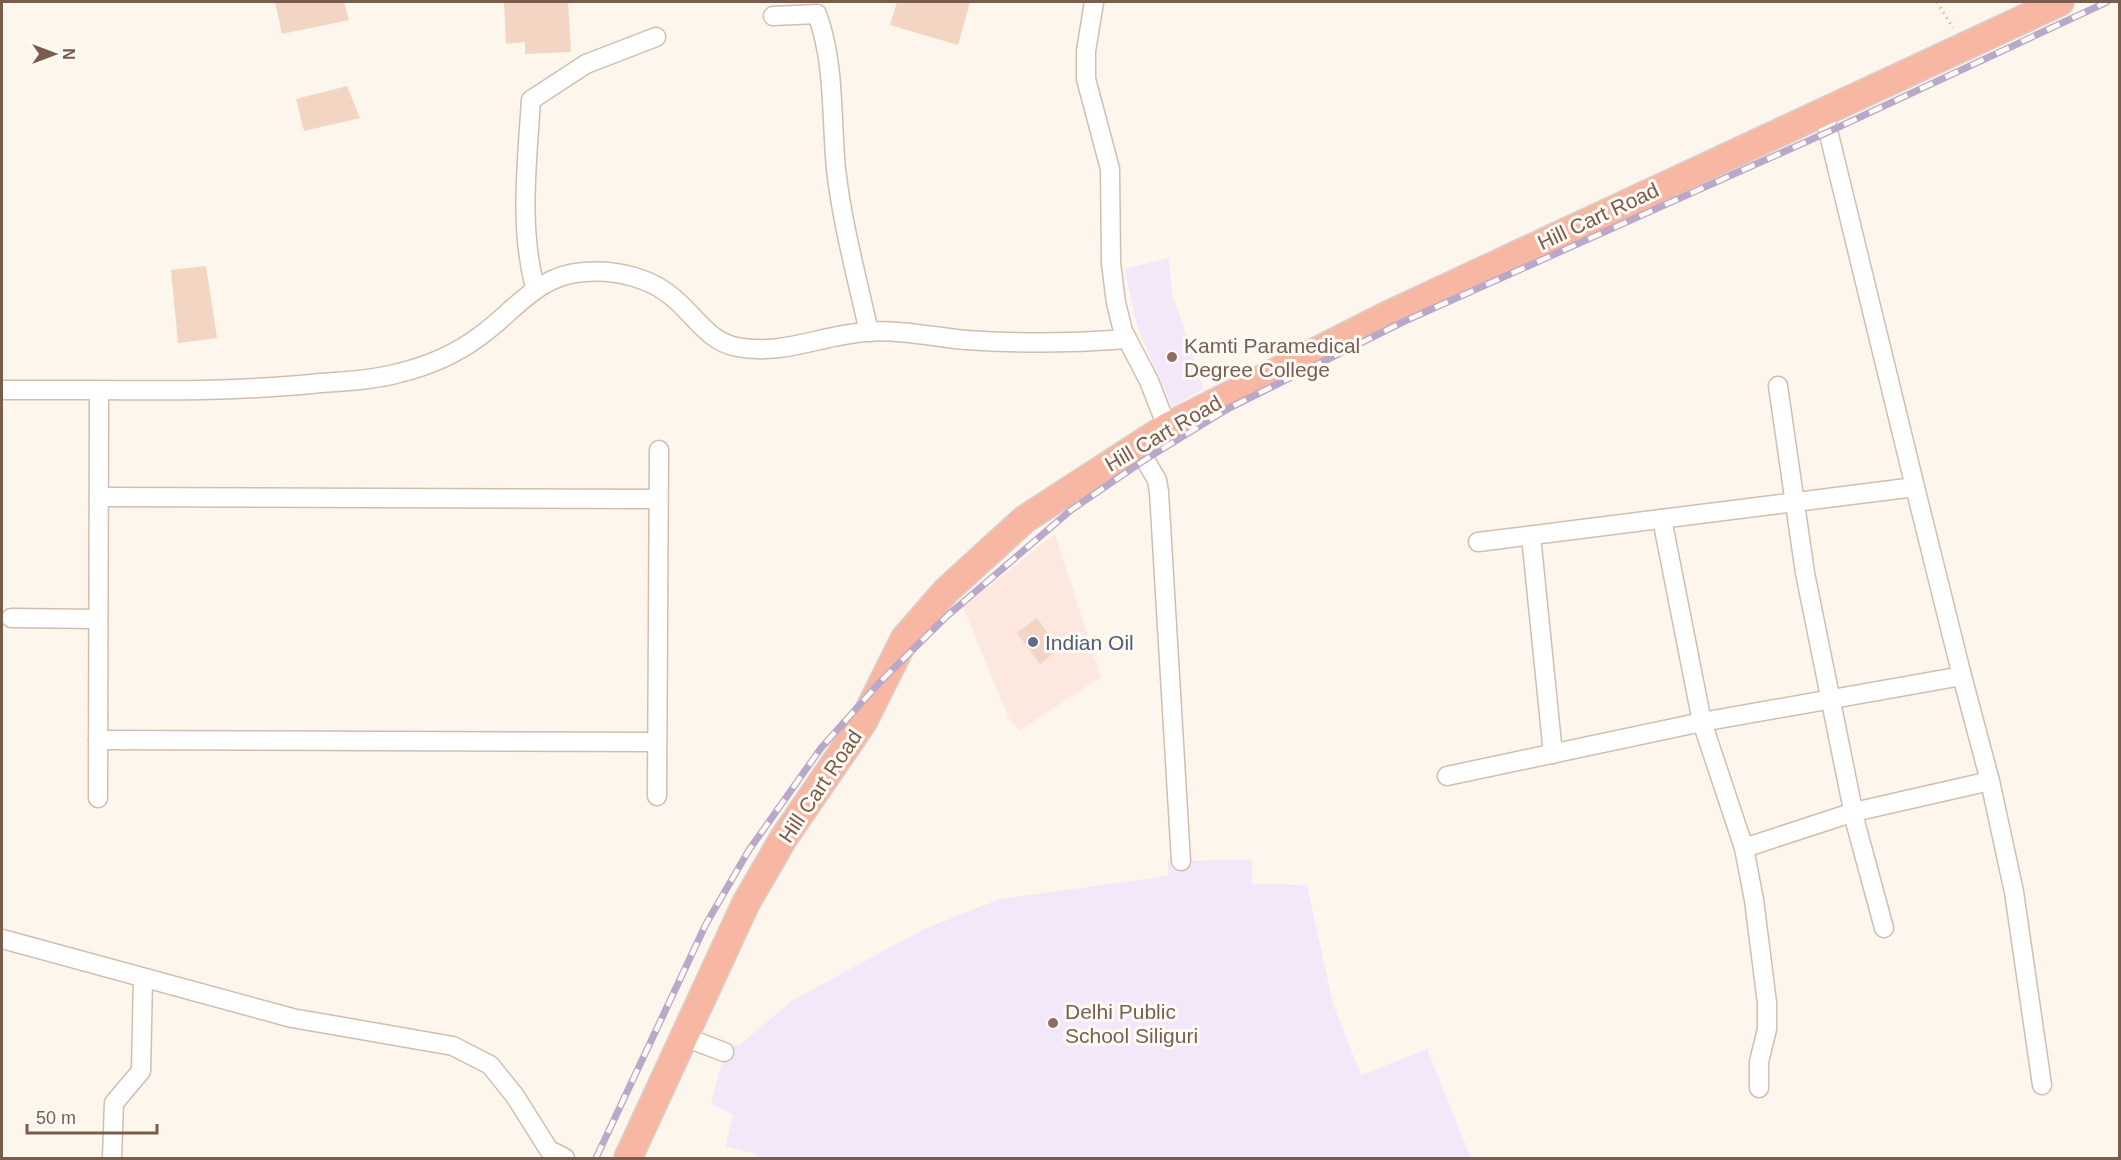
<svg xmlns="http://www.w3.org/2000/svg" width="2121" height="1160" viewBox="0 0 2121 1160" font-family="Helvetica,sans-serif">
<rect width="100%" height="100%" fill="#fdf6ec"/>
<!-- commercial -->
<polygon fill="#fde8e0" points="1055,534 1101,677 1020,730 1010,721 963,607"/>
<!-- education -->
<g fill="#f3e8fa">
<polygon points="1169,258 1172,293 1204,388 1172,407 1137,326 1125,269"/>
<polygon points="1252,860 1252,884 1307,885 1333,1004 1361,1075 1427,1049 1471,1158 755,1158 756,1154 726,1146 733,1115 711,1104 727,1042 739,1045 793,1000 922,930 1000,899 1168,876 1168,861"/>
</g>
<!-- building -->
<g fill="#f3d5c3">
<polygon points="275,2 344,2 349,20 282,34"/>
<polygon points="504,2 568,2 571,52 525,54 525,42 506,44"/>
<polygon points="897,2 970,2 958,45 890,25"/>
<polygon points="347,86 360,118 304,131 296,99"/>
<polygon points="206,266 217,338 178,343 171,270"/>
<polygon points="1037,618 1059,649 1040,664 1017,633"/>
</g>
<g fill="none" stroke-linecap="round" stroke-linejoin="round">
<!-- minor casing -->
<g stroke="#d1beb0" stroke-width="21">
<g id="minor">
<polyline points="1094,2 1086,51 1086,79 1110,169 1111,263 1116,303 1123,331 1149,381 1167,427"/>
<path d="M 773,16 L 817,14 C 835,63 831,116 836,169 C 842,223 857,278 869,332"/>
<path d="M 535,288 C 519,226 527,164 531,100 L 586,64 L 656,37"/>
<polyline points="1778,386 1805,573 1856,825 1884,928"/>
<path d="M 2,390 C 105,389 208,394 311,384 C 340,381 371,381 399,373 C 428,366 456,354 480,336 C 515,311 537,275 584,272 C 616,269 653,278 677,301 C 696,318 710,342 737,347 C 783,356 821,335 866,332 C 900,329 933,337 966,340 C 1020,344 1074,343 1127,339"/>
<polyline points="1137,446 1157,480 1159,492 1181,861"/>
<polyline points="99,497 658,499"/>
<polyline points="1662,519 1702,722 1744,848 1754,900 1767,1003 1767,1029 1759,1062 1759,1088"/>
<polyline points="1531,536 1553,754"/>
<polyline points="1478,542 1915,487 1824,114"/>
<polyline points="11,618 98,619"/>
<polyline points="1962,676 1990,781 2014,892 2042,1085"/>
<polyline points="98,740 657,742"/>
<polyline points="1447,776 1702,722 1962,676 1915,487"/>
<polyline points="657,796 659,450"/>
<polyline points="98,798 99,391"/>
<polyline points="1744,848 1854,812 1990,781"/>
<polyline points="2,939 292,1018 453,1046 490,1065 515,1096 549,1150 565,1158"/>
<polyline points="682,1036 724,1052"/>
<polyline points="112,1158 114,1103 141,1071 143,978"/>
</g>
</g>
<!-- highway casing -->
<g stroke="#dad1cd" stroke-width="30">
<polyline id="highway" points="628,1158 746,903 783,839 863,722 905,638 946,591 1025,519 1167,427 1390,314 2060,2"/>
</g>
<!-- path -->
<polyline stroke="#d9b8a5" stroke-width="3" stroke-dasharray="1.5 4.5" stroke-linecap="butt" points="1937,2 1953,28"/>
<!-- minor -->
<use href="#minor" stroke="#fff" stroke-width="18"/>
<!-- highway -->
<use href="#highway" stroke="#f7b7a3" stroke-width="27"/>
<!-- rail casing -->
<g stroke="#b9a8c9" stroke-width="7">
<polyline id="rail" points="596,1158 706,924 749,850 821,748 881,681 947,616 1071,510 1146,459 1229,408 1405,321 1828,132 2107,2"/>
</g>
<!-- rail -->
<use href="#rail" stroke="#fffaf3" stroke-width="4.5" stroke-dasharray="14" stroke-linecap="butt"/>
</g>
<!-- markers -->
<g fill="#8d6e63" stroke="#fffaf3" stroke-width="2">
<circle cx="1172" cy="357" r="6"/>
<circle cx="1053" cy="1023" r="6"/>
</g>
<circle fill="#5c6f8a" stroke="#fffaf3" stroke-width="2" cx="1033" cy="642" r="6"/>
<g text-anchor="middle" dominant-baseline="central" stroke-width="6" stroke-linejoin="round" paint-order="stroke">
<!-- street labels -->
<g font-size="21" fill="#7a5c4d" stroke="#fffaf3">
<text transform="translate(1598 216) rotate(-25)">Hill Cart Road</text>
<text transform="translate(1163 433) rotate(-30)">Hill Cart Road</text>
<text transform="translate(820 786) rotate(-56)">Hill Cart Road</text>
</g>
<!-- education labels -->
<g font-size="21" fill="#785e54" stroke="#fffaf3" text-anchor="start">
<text x="1184" y="345">Kamti Paramedical<tspan x="1184" dy="24">Degree College</tspan></text>
<text x="1065" y="1011">Delhi Public<tspan x="1065" dy="24">School Siliguri</tspan></text>
</g>
<!-- service labels -->
<g font-size="21" fill="#4e5e75" stroke="#fffaf3" text-anchor="start">
<text x="1045" y="642">Indian Oil</text>
</g>
</g>
<!-- border -->
<rect width="2121" height="1160" fill="none" stroke="#7a5c4d" stroke-width="6"/>
<!-- north arrow -->
<g transform="translate(54 54) rotate(90)" stroke="#fffaf3" stroke-width="4.5" paint-order="stroke">
<path d="M0-4.5L10 22L0 15L-10 22Z" fill="#7a5c4d"/>
<text y="-9" font-size="16" font-weight="bold" text-anchor="middle" fill="#7a5c4d">N</text>
</g>
<!-- scale -->
<path d="M27 1124v9h130v-9" fill="none" stroke="#7a5c4d" stroke-width="3"/>
<text x="36" y="1124" font-size="18" fill="#7a5c4d" stroke="#fffaf3" stroke-width="4.5" paint-order="stroke">50 m</text>
</svg>
